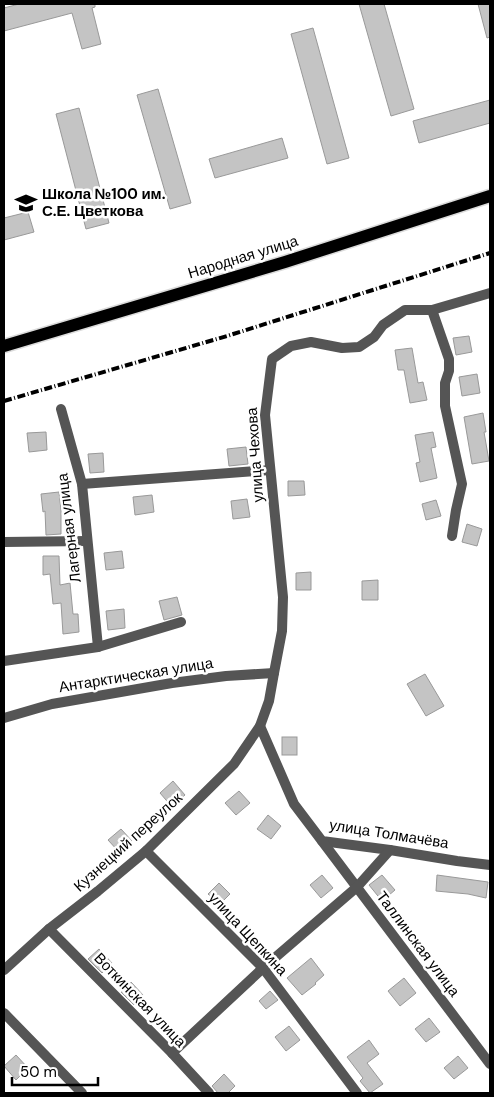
<svg xmlns="http://www.w3.org/2000/svg" width="494" height="1097" viewBox="0 0 494 1097" font-family="'DM Sans',sans-serif">
<rect width="100%" height="100%" fill="#fff"/>
<!-- building -->
<g fill="#c4c4c4" stroke="#999">
<polygon points="19,4 95,4 95,7 92,8 101,44 82,49 72,13 4,31 4,8"/>
<polygon points="359,4 384,4 414,109 391,116"/>
<polygon points="478,4 490,4 490,37 487,38"/>
<polygon points="313,28 349,158 327,164 291,34"/>
<polygon points="158,89 191,203 170,209 137,95"/>
<polygon points="490,100 490,123 419,143 413,121"/>
<polygon points="79,108 109,223 86,229 56,114"/>
<polygon points="282,138 288,158 215,178 209,159"/>
<polygon points="28,212 34,232 4,240 4,218"/>
<polygon points="469,336 472,352 456,355 453,338"/>
<polygon points="412,348 418,383 423,382 427,400 410,403 404,370 398,370 395,350"/>
<polygon points="477,374 480,393 462,396 459,377"/>
<polygon points="483,413 486,432 484,432 489,461 472,464 464,417"/>
<polygon points="46,432 47,450 29,452 27,433"/>
<polygon points="433,432 436,447 431,448 437,478 420,482 416,463 420,462 415,435"/>
<polygon points="246,447 248,464 229,466 227,449"/>
<polygon points="103,453 104,472 90,473 88,454"/>
<polygon points="288,481 304,481 305,495 288,496"/>
<polygon points="59,492 61,510 61,534 46,535 45,511 43,512 41,494"/>
<polygon points="152,495 154,512 135,515 133,497"/>
<polygon points="247,499 250,517 233,519 231,501"/>
<polygon points="436,500 441,516 426,520 422,504"/>
<polygon points="467,524 482,529 477,546 462,542"/>
<polygon points="122,551 124,568 106,570 104,553"/>
<polygon points="43,556 59,556 60,585 70,583 73,614 78,614 79,632 63,634 61,603 53,604 50,574 43,575"/>
<polygon points="311,572 311,590 296,590 296,573"/>
<polygon points="378,580 378,600 362,600 362,581"/>
<polygon points="177,597 182,615 164,620 159,601"/>
<polygon points="124,609 125,628 108,630 106,611"/>
<polygon points="425,674 444,706 426,716 407,684"/>
<rect x="282" y="737" width="15" height="18"/>
<polygon points="173,781 185,795 172,807 160,793"/>
<polygon points="239,791 250,803 236,815 225,803"/>
<polygon points="268,815 281,826 271,839 257,829"/>
<polygon points="121,829 132,841 119,852 108,840"/>
<polygon points="322,875 333,888 321,898 310,885"/>
<polygon points="382,875 395,890 382,901 369,885"/>
<polygon points="437,875 488,882 486,898 468,894 436,891"/>
<polygon points="219,883 230,894 219,905 208,894"/>
<polygon points="99,949 112,963 102,973 88,959"/>
<polygon points="311,958 324,975 315,983 316,984 302,995 287,978"/>
<polygon points="404,978 416,993 400,1006 388,991"/>
<polygon points="131,982 143,995 134,1005 121,992"/>
<polygon points="270,991 278,1000 266,1009 259,1001"/>
<polygon points="429,1018 440,1032 426,1042 415,1029"/>
<polygon points="289,1026 300,1040 286,1051 275,1037"/>
<polygon points="369,1040 379,1054 367,1063 383,1084 370,1093 360,1081 363,1078 347,1057"/>
<polygon points="16,1055 28,1068 16,1080 4,1066"/>
<polygon points="458,1056 468,1068 454,1079 444,1068"/>
<polygon points="224,1074 235,1086 228,1093 218,1093 212,1086"/>
</g>
<g fill="none" stroke-linecap="round" stroke-linejoin="round">
<!-- primary casing -->
<g stroke="#dbdbdb" stroke-width="15">
<polyline id="primary" points="4,346 285,262 490,196"/>
</g>
<!-- street -->
<g stroke="#555" stroke-width="10">
<polyline points="432,310 449,359 449,371 445,383 445,406 462,484 456,510 452,536"/>
<polyline points="61,409 82,484 98,647"/>
<polyline points="82,484 270,470"/>
<polyline points="4,542 87,541"/>
<polyline points="4,661 98,647 181,622"/>
<polyline points="4,718 52,704 172,683 226,676 274,673"/>
<polyline points="260,726 294,804 322,841 390,850 457,861 490,865"/>
<polyline points="322,841 490,1064"/>
<polyline points="146,851 263,968 357,1093"/>
<polyline points="49,929 172,1053 209,1093"/>
<polyline points="4,970 49,929 98,891 146,851 234,764 260,726 269,701 274,673 282,631 283,597 265,415 272,359 291,346 311,342 342,348 359,347 374,337 383,325 405,310 432,310 490,293"/>
<polyline points="4,1013 82,1093"/>
<polyline points="172,1053 263,968 357,887 390,850"/>
</g>
<!-- primary -->
<use href="#primary" stroke="#000" stroke-width="12"/>
<!-- rail -->
<polyline stroke="#000" stroke-width="4" stroke-dasharray="8 2.5 1 2.5" stroke-linecap="butt" points="4,401 227,336 490,253"/>
</g>
<!-- icons -->
<defs>
<g id="school-bare" transform="scale(1.725)"><path d="M0-5L7-2L0 1L-7-2ZM-4 1L0 2.5L4 1V4Q0 6-4 4Z" fill="#000" stroke="#fff" stroke-width="2.5" paint-order="stroke"/></g>
</defs>
<g fill-rule="evenodd">
<use href="#school-bare" x="26" y="203"/>
</g>
<g text-anchor="middle" dominant-baseline="central" stroke-width="5" stroke-linejoin="round" paint-order="stroke">
<!-- poi labels -->
<g font-size="15" font-weight="bold" fill="#000" stroke="#fff" text-anchor="start">
<text x="42" y="194">Школа №100 им.<tspan x="42" dy="17">С.Е. Цветкова</tspan></text>
</g>
<!-- street labels -->
<g font-size="15" fill="#000" stroke="#fff">
<text transform="translate(243 257) rotate(-17)">Народная улица</text>
<text transform="translate(255 455) rotate(-94)">улица Чехова</text>
<text transform="translate(69 528) rotate(-97)">Лагерная улица</text>
<text transform="translate(136 675) rotate(-9)">Антарктическая улица</text>
<text transform="translate(389 834) rotate(9)">улица Толмачёва</text>
<text transform="translate(128 842) rotate(-42)">Кузнецкий переулок</text>
<text transform="translate(248 934) rotate(47)">улица Щепкина</text>
<text transform="translate(418 944) rotate(53)">Таллинская улица</text>
<text transform="translate(140 1000) rotate(46)">Воткинская улица</text>
</g>
</g>
<!-- border -->
<rect width="494" height="1097" fill="none" stroke="#000000" stroke-width="10"/>
<!-- scale -->
<path d="M12 1077v8h86v-8" fill="none" stroke="#000000" stroke-width="2.5"/>
<text x="20" y="1077" font-size="15" fill="#000000" stroke="#ffffff" stroke-width="4" paint-order="stroke">50 m</text>
</svg>
